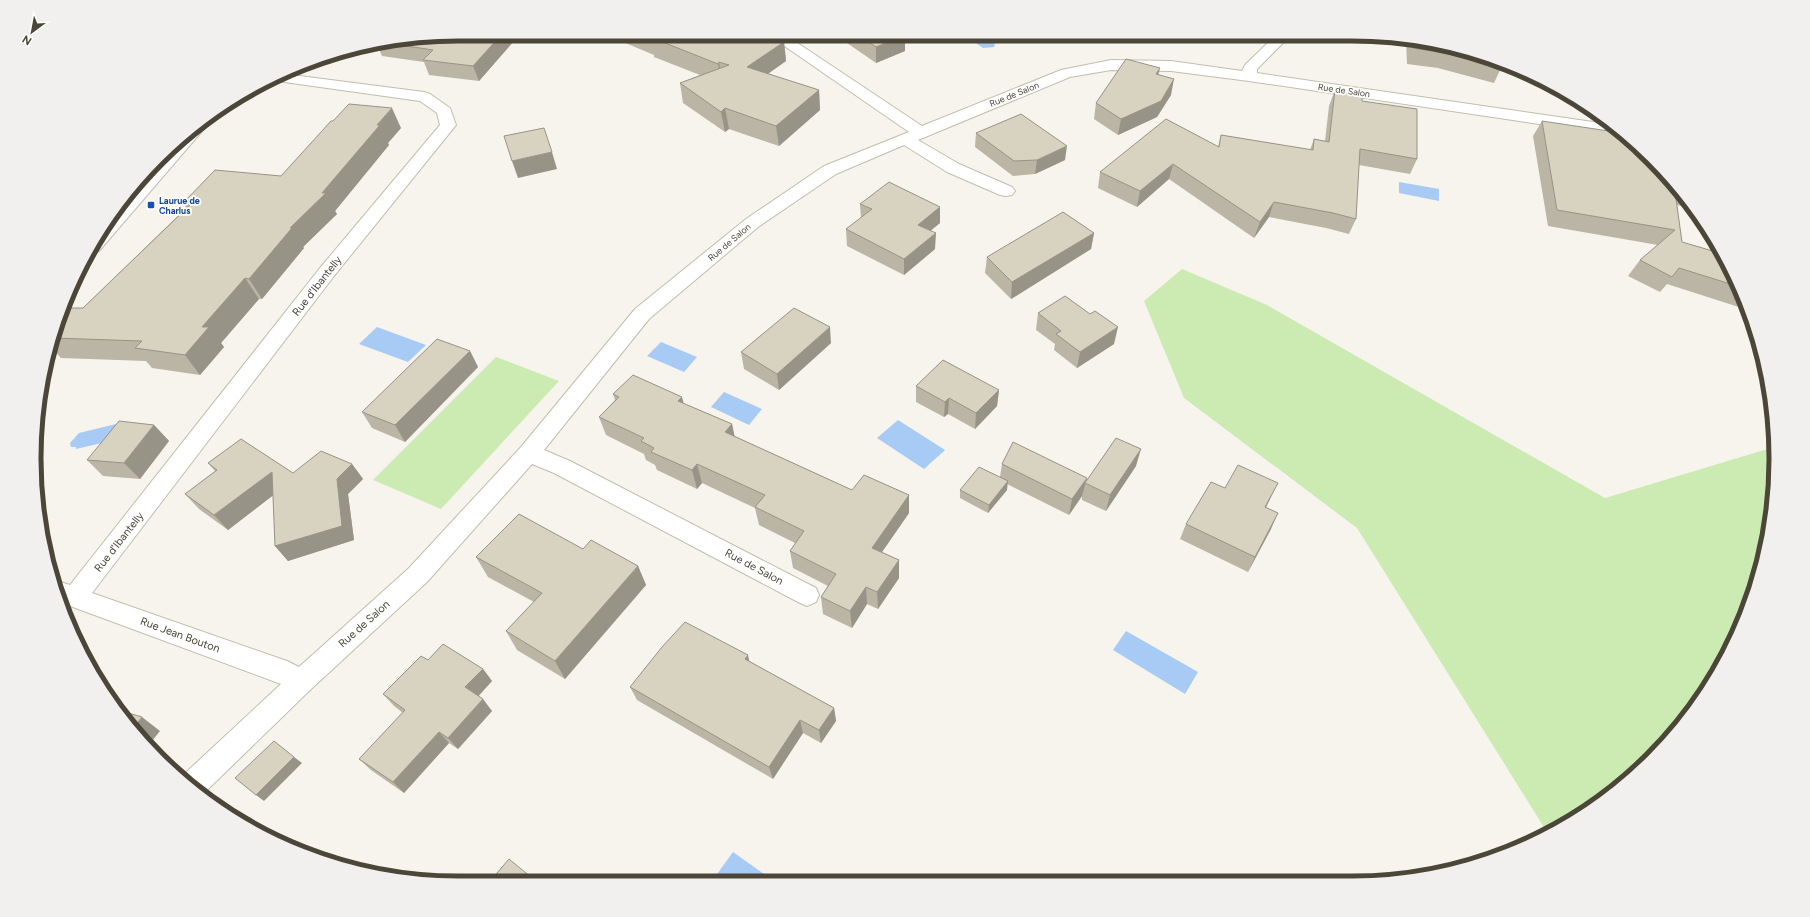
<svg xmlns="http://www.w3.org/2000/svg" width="1810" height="917" viewBox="0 0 1810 917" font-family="Figtree,sans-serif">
<rect width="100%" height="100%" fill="#f6f4ec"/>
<!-- green -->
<g fill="#ccebb3">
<polygon points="1182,269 1267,305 1605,498 1774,447 1775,486 1762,568 1732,646 1671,738 1610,795 1547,832 1357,528 1184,398 1144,301"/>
<polygon points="496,357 559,381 441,509 373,480"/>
</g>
<!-- water -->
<g fill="#a7cbf4">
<polygon points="963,34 985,35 997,43 994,44 995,45 994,47 983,48"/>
<polygon points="1399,182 1439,189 1439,201 1399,193"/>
<polygon points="377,327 426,345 408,362 359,344"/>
<polygon points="661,342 697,357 684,372 647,356"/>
<polygon points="724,392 762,409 749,425 711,407"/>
<polygon points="898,420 945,450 924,469 877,438"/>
<polygon points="120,423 119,439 76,449 76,447 71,447 70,443 79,433"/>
<polygon points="1126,631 1198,672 1185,694 1113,650"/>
<polygon points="733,852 774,881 712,881"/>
</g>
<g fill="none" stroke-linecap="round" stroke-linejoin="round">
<!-- minor casing -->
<g stroke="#c2bead" stroke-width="2">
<polygon id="minor" points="767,34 784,34 922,126 1061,70 1111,60 1171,61 1242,71 1245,65 1276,35 1291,35 1257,69 1257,73 1614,125 1624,135 1620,136 1249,81 1171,71 1111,70 1070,77 918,140 959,164 1012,187 1015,191 1012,195 1006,196 1000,195 947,172 904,145 836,174 758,227 649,319 544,450 570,461 816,588 819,595 816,602 807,606 798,602 554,473 532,464 427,582 309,691 201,796 200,795 181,777 281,684 62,603 53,582 57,581 70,585 320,268 440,125 437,113 420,101 270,80 284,74 424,92 430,94 450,108 456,125 334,276 92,593 287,661 299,667 409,568 521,447 635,309 746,219 824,166 909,132"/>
</g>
<!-- tertiary casing -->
<g stroke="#c2bead" stroke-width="2">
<polygon id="tertiary" points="209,117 211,120 209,123 99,251 90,252 105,223 115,211 160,160 200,122"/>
</g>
<!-- minor -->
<use href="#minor" fill="#fff" fill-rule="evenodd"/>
<!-- tertiary -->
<use href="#tertiary" fill="#fff" fill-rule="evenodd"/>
</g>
<!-- wall -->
<g fill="#bab5a5">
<polygon points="458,34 520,34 479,81 429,75 424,62 382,56 376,42"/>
<polygon points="604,34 765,34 784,42 786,61 768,74 819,90 820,110 779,146 729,129 725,132 683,103 680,83 700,75 654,57 654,55"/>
<polygon points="834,34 904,34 905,51 876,63"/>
<polygon points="1205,35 1238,35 1223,43"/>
<polygon points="1406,39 1461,48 1503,64 1494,83 1438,68 1407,64"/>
<polygon points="1158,75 1171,95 1157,117 1118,135 1094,119 1096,103"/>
<polygon points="1335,90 1362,101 1417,159 1410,174 1359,165 1356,219 1349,234 1326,228 1269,217 1254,238 1169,179 1137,207 1098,188 1100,172 1218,147 1221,135 1310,150 1314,139 1325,141 1329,106"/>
<polygon points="1581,104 1590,109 1579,106"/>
<polygon points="1542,121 1670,178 1686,200 1681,206 1677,205 1682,242 1723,254 1748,310 1667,284 1660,292 1628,276 1640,260 1658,245 1548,226 1533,136"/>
<polygon points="401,128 388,143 389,145 335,211 337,214 303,247 304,248 262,299 259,299 221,343 224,347 200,375 152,368 146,361 61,358 51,347 60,317 83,308 186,208 183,203 281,176"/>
<polygon points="976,133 1065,160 1035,174 1013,176 975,147"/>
<polygon points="860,204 940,207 940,223 931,230 935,249 904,275 847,246 846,229 861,218"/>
<polygon points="1094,233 1091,249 1011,299 985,273 987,257"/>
<polygon points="1038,313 1114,344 1077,368 1054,350 1055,344 1036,330"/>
<polygon points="831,343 779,390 744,369 741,352"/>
<polygon points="470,351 478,367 405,442 372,428 362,412"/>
<polygon points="916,386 999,390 997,406 975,429 948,414 944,417 916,402"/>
<polygon points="613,394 683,403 732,424 734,436 852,490 909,495 909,513 882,552 899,560 899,578 878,609 867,604 852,628 823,614 821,597 828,586 793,568 790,551 795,543 759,525 755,508 702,483 697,489 657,470 655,465 646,460 644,454 606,435 599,417 615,400"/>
<polygon points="154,425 169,441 140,479 103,476 87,460"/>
<polygon points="208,463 293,473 352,464 363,479 348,494 354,540 288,561 275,546 273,495 228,530 199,509 185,494 215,471"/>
<polygon points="1002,464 1086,482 1136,466 1106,511 1082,500 1082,496 1069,515 1007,484 1007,490 988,513 960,498 960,490 1000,477"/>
<polygon points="1225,488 1270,499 1266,508 1271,529 1248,572 1180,539 1186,524"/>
<polygon points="583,549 638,566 646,585 565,679 517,650 506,631 534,602 488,577 476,557"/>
<polygon points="428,660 483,669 492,681 478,696 492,711 458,749 449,743 404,793 371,770 359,759 403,713 394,706 383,694"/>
<polygon points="749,661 834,708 836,721 821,743 803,733 773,779 637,700 630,687"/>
</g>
<!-- shaded-wall -->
<g fill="#979386">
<polygon points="502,34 520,34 479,81 473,66"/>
<polygon points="905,35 905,51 876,63 876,47"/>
<polygon points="1225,35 1238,35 1223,43"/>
<polygon points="784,42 786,61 749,87 747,67"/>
<polygon points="719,62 722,82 721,84 718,64"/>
<polygon points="1160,68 1156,84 1156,74"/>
<polygon points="1174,79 1171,95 1157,117 1118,135 1121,119"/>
<polygon points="819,90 820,110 779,146 776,126"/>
<polygon points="392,108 401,128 388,143 389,145 335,211 337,214 303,247 304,248 262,299 249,279 290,228 322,193 377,125"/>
<polygon points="725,108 729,129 725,132 721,112"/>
<polygon points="1067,146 1065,160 1035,174 1037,160"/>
<polygon points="552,152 557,169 518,178 512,161"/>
<polygon points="1173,164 1169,179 1137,207 1140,191"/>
<polygon points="1274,202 1269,217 1254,238 1260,222"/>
<polygon points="940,207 940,223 918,241 918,225"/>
<polygon points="936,233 935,249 904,275 904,259"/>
<polygon points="1094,233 1091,249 1011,299 1012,282"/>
<polygon points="245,278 259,299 221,343 224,347 200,375 185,355 202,327"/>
<polygon points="830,327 831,343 779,390 777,374"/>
<polygon points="1118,327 1114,344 1077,368 1080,352"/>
<polygon points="470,351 478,367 405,442 395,425"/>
<polygon points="999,390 997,406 975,429 976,413"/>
<polygon points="682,397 687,416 678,401"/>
<polygon points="949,398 948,414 944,417 945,402"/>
<polygon points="732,424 736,443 725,432"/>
<polygon points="154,425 169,441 140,479 124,463"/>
<polygon points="1141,449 1136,466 1106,511 1110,495"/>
<polygon points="352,464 363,479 348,494 354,540 288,561 275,546 337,479"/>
<polygon points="697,464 702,483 697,489 692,470"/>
<polygon points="272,472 284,487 228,530 214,515"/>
<polygon points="1087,478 1082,496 1069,515 1072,499"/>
<polygon points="1008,481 1007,490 988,513 989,505"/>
<polygon points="1278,483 1270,499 1257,523 1265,507"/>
<polygon points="909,495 909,513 873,565 872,548"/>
<polygon points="1278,513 1271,529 1248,572 1255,557"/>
<polygon points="899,560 899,578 878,609 877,592"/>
<polygon points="638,566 646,585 565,679 555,661"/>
<polygon points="866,587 867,604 852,628 850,611"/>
<polygon points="748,655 751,669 745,659"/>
<polygon points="483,669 492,681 475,700 465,687"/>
<polygon points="483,699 492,711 458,749 448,738"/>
<polygon points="834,708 836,721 821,743 819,730"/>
<polygon points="142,717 160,731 148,746 133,728"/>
<polygon points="800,720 803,733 773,779 769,767"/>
<polygon points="439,732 449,743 404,793 393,782"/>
<polygon points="294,757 302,763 264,801 256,795"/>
</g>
<!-- building -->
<g fill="#d8d2c0" stroke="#979386">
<polygon points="458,34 502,34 473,66 423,60 433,50 380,42"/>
<polygon points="646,34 765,34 784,42 747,67 819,90 776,126 725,108 721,112 680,83 729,65 719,62 718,64 650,37 651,36"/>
<polygon points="857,34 904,34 905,35 876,47"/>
<polygon points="1413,40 1461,48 1503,64 1501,68 1445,53 1413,48"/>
<polygon points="1126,59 1160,68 1156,74 1174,79 1161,101 1121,119 1096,103"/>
<polygon points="1335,90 1362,95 1362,101 1417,109 1417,159 1360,149 1356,219 1333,213 1274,202 1260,222 1173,164 1140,191 1100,172 1166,119 1219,147 1221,135 1313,150 1314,139 1329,142"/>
<polygon points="349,104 392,108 377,125 380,125 322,193 326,193 290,228 292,228 249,279 245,278 202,327 209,327 185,355 135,348 142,341 53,338 60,317 68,308 83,308 191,204 183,203 215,170 281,176 331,121 333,121"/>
<polygon points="1021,114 1067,146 1037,160 1014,161 976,133"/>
<polygon points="1542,121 1622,133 1670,178 1676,186 1674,185 1682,242 1723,254 1737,286 1679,268 1672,277 1640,260 1675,230 1557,210"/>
<polygon points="544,128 552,152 512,161 504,136"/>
<polygon points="889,182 940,207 918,225 936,233 904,259 846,229 872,209 860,204"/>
<polygon points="1063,212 1094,233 1012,282 987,257"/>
<polygon points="1065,296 1090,314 1095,311 1118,327 1080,352 1056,334 1061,331 1038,313"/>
<polygon points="794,308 830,327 777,374 741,352"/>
<polygon points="437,339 470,351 395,425 362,412"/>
<polygon points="943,360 999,390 976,413 949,398 945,402 916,386"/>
<polygon points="633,375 682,397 678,401 732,424 725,432 852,490 864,475 909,495 872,548 899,560 877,592 866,587 850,611 821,597 836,574 790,551 804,531 755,507 765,495 697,464 692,470 651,452 654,448 641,441 644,438 599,417 619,397 613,394"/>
<polygon points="119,421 154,425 124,463 87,460"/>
<polygon points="1116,438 1141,449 1110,495 1085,483"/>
<polygon points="241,439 293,473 321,451 352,464 337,479 342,526 275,546 272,472 214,515 185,494 217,470 208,463"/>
<polygon points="1013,442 1087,478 1072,499 1002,464"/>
<polygon points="1238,465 1278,483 1265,507 1278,513 1255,557 1186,524 1211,482 1225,488"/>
<polygon points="979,467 1008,481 989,505 960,490"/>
<polygon points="519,514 583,549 591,540 638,566 555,661 506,631 542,593 476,557"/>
<polygon points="685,622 748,655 745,659 834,708 819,730 800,720 769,767 630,687 662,647"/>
<polygon points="443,644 483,669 465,687 483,699 448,738 439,732 393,782 359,759 405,710 383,694 421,656 428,660"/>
<polygon points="118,710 142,717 133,728"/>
<polygon points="274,741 294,757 256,795 235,778"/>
<polygon points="509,859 537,882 493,882 491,880"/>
<polygon points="652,875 661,881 647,881"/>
</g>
<!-- markers -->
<rect fill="#1a4fb4" stroke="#fff" stroke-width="1.5" x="147" y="201" width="8" height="8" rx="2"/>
<g text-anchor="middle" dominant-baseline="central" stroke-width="3.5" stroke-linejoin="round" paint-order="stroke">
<!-- far-street labels -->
<g font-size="9" fill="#4b4638" stroke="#fff">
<text transform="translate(1344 90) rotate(8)">Rue de Salon</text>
<text transform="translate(1014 94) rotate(-22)">Rue de Salon</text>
<text transform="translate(729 242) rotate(-40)">Rue de Salon</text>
</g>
<!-- far-transit labels -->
<g font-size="9" font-weight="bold" fill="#164399" stroke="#fff" text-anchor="start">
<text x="159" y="200">Laurue de<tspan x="159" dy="10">Charlus</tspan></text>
</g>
<!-- street labels -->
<g font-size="11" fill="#4b4638" stroke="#fff">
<text transform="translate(317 286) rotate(-52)">Rue d'Ibantelly</text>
<text transform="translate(119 542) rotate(-52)">Rue d'Ibantelly</text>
<text transform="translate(754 567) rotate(28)">Rue de Salon</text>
<text transform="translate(364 624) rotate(-42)">Rue de Salon</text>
<text transform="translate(180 635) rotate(20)">Rue Jean Bouton</text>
</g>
</g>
<!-- crop -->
<path d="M0 0H1810V917H0ZM458 41H1352A417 417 0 0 1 1769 458V459A417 417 0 0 1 1352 876H458A417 417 0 0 1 41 459V458A417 417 0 0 1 458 41Z" fill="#f1f0ef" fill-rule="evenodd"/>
<path fill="none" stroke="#4b4638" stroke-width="5" d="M458 41H1352A417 417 0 0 1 1769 458V459A417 417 0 0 1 1352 876H458A417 417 0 0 1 41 459V458A417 417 0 0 1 458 41Z"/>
<!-- north arrow -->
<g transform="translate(32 32) rotate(212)" stroke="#ffffff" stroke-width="3" paint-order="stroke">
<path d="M0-3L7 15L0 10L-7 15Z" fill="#4b4638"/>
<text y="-6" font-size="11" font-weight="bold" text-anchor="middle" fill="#4b4638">N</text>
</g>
</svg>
